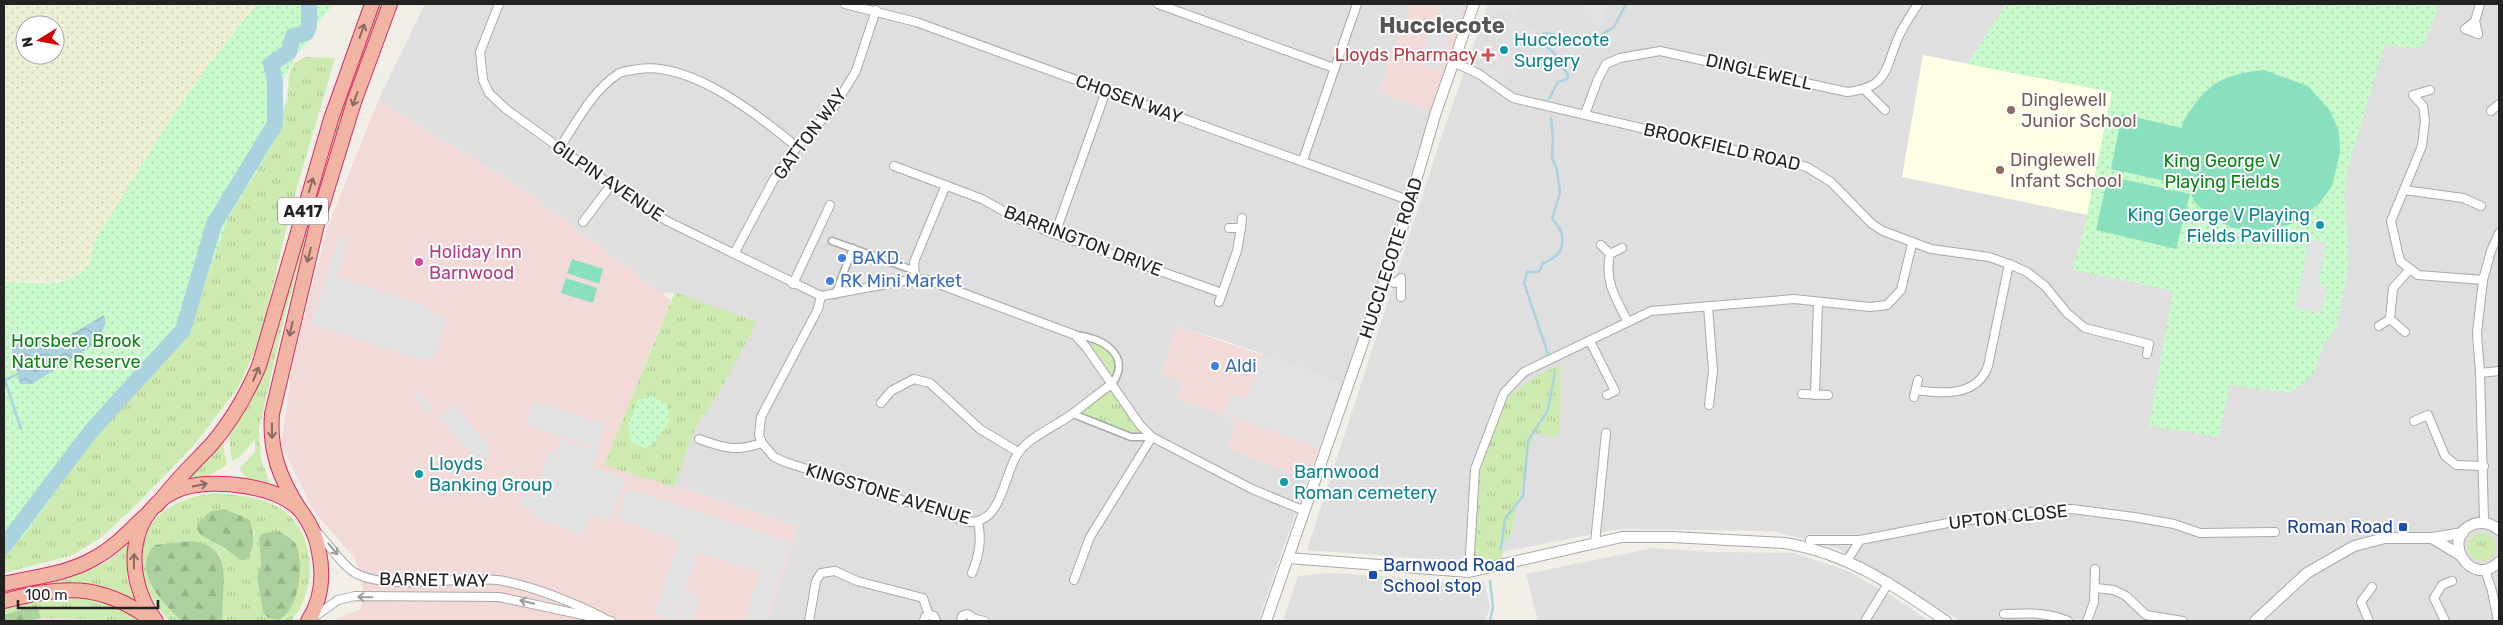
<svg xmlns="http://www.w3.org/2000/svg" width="2503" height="625" viewBox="0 0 2503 625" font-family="Rubik,sans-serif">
<defs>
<pattern id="farmland-dots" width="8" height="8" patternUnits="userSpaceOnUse" patternTransform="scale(1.25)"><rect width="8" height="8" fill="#eef0d5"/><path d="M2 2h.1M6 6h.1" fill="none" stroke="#ccceb7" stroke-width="1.8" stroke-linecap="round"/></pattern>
<pattern id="grass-tufts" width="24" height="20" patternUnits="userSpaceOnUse" patternTransform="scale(1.25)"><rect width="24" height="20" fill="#cdebb0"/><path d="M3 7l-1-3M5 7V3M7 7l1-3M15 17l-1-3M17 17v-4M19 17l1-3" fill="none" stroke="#b0c997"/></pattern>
<pattern id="forest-firs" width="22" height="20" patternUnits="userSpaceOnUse" patternTransform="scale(1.25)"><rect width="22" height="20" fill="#add19e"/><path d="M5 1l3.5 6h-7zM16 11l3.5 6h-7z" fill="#95b388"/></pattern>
<pattern id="park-dots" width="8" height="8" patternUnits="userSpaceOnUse" patternTransform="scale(1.25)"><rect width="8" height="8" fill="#c8facc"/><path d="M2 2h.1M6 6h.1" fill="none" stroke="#acd6af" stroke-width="1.8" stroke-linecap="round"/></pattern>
<pattern id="water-waves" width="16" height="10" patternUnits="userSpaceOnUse" patternTransform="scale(1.25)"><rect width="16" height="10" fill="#aad3df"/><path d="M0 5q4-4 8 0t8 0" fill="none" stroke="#92b5bf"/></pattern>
</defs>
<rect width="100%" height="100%" fill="#f2efe9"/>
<!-- residential -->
<g fill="#e0dfdf">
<polygon points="425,4 1411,4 1379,92 1431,110 1399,217 1344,383 1223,340 1177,326 1183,382 1178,398 1238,421 1228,448 1307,480 1258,621 768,621 797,526 674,487 696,426 714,401 756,322 675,292 661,293 522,188 378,101"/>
<polygon points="1488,4 2499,4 2499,621 1961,621 1838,549 1774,531 1620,529 1455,561 1307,550 1442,135"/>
<polygon points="1653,548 1712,552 1794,553 1848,571 1895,598 1929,621 1538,621 1526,574"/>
<polygon points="1330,573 1393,577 1438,583 1484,581 1490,607 1485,621 1283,621 1298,576"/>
</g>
<!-- commercial -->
<g fill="#f2dad9">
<polygon points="1411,4 1468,4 1431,110 1378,92"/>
<polygon points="378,101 522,188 671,300 605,463 797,526 768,621 333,621 361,609 363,589 356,560 313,510 281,445 293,362 327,229"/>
<polygon points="1177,326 1344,383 1307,480 1228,448 1238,421 1177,398 1183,382 1161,373"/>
<polygon points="41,618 83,620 93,621 28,621"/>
</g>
<!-- education -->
<polygon fill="#ffffe5" points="1923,55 2112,92 2087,215 1902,177"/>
<!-- farmland -->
<path fill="url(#farmland-dots)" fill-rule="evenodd" d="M 4,4 L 257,4 L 233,32 L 150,151 L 97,237 L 94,255 L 83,271 L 74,278 L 53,282 L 4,282 ZM 25,25 L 55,25 L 55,55 L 25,55 Z"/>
<!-- grass -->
<g fill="url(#grass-tufts)" fill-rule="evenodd">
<polygon points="378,4 384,4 329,153 305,234 308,235 285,314 259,429 261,459 272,489 251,482 239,469 255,452 255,440 239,457 232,461 229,438 231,428 256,388 267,363 327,152"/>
<polygon points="307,57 335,58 291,208 266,315 253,355 238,388 194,445 131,510 100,538 73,555 4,573 4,546 287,102 289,76 294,63"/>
<polygon points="675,292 757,322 714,401 696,426 674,487 604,465"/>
<polygon points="1075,335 1086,336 1113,350 1119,374 1117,388 1152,437 1131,437 1069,414 1114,384"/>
<path d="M 1561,366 C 1559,386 1563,421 1557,437 L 1534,433 L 1510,536 L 1504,541 L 1501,563 L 1480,567 L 1472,548 L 1479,473 L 1508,396 L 1543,372 Z"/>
<polygon points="222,441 227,465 202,480 186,482"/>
<path d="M 216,493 C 236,495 258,496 276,506 C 317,527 319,590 291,621 L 222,621 L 223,564 L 220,555 L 210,547 L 146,562 C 146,586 165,605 182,621 L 170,621 C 116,567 138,500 216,493 ZM 225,509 L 250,521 L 254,534 L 252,554 L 225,548 L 214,541 ZM 262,534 L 284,534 C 288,537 293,540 295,544 C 305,562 296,610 279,620 L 268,618 L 263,613 L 257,577 L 261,565 L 259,539 Z"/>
<circle cx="2482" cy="547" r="14"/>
<path d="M 127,544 L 127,578 L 135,602 C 90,579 63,582 16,592 L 16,587 C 57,579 98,577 127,544 Z"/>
<polygon points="92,597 130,612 141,621 41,618 37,605 4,615 4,607 42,598"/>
</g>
<!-- forest -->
<g fill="url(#forest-firs)">
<path d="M 225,509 L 250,520 C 254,534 256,550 246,560 L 240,560 L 225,548 L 201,535 L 197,529 L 197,524 L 211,511 Z"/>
<path d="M 275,531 C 283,533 293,538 297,547 C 304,567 299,609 279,620 L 268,618 L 263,613 L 257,577 L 261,565 L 259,538 L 262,534 Z"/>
<path d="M 191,541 C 226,546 225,567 223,597 C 222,605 223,614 222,621 L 182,621 C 163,603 130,571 155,545 Z"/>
<polygon points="37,605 41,618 28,621 4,621 4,615"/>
</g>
<!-- park -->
<g fill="url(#park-dots)">
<path d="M 257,4 L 334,4 L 315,26 L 310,39 L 297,54 L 284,79 L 274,143 L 229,217 L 189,330 L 180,345 L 97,434 L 24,536 L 11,548 L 4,551 L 4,282 C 25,282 56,287 75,277 C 94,267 90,250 98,235 C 103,227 109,218 114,210 C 157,139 203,67 257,4 Z"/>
<polygon points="2006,4 2439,4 2424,44 2415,49 2385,44 2348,168 2344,196 2349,260 2337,326 2324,343 2314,373 2292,393 2230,385 2218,437 2149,426 2173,291 2073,270 2087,216 2112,92 1967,64"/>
<polygon points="651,395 667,404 670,421 654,444 644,448 630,440 628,426 637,401"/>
</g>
<!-- pitch -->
<g fill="#88e0be">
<path d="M 2264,70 L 2308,86 L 2330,111 L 2339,131 L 2340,152 L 2332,186 L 2319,204 L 2292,224 L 2266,230 L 2232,228 L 2210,215 L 2195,203 L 2188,186 L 2111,169 L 2122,114 L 2182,128 C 2183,120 2187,115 2192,108 C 2212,79 2230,74 2264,70 Z"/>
<polygon points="2108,176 2190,194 2176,249 2096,230"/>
<polygon points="572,259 603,269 599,284 567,273"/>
<polygon points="566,278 597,288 593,303 561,293"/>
</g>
<!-- parking -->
<g fill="#e2e2e2">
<polygon points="1441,4 1465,4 1455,29 1449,27 1445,40 1450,42 1440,71 1419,63"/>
<polygon points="1492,4 1517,4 1513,15 1491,8"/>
<polygon points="1584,4 1608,4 1600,26 1590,24 1594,13 1586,8"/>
<polygon points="1505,21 1536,28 1535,33 1504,26"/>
<polygon points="1482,62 1494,69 1506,72 1503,80 1480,67"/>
<polygon points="339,236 348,239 337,277 425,305 433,313 443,316 446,322 433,363 311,324"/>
<polygon points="2309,239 2327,243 2318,284 2327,288 2321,314 2295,308"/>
<polygon points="875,275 876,283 847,290 846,282"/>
<polygon points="1263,354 1344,383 1319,448 1223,413 1231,393 1247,399"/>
<polygon points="419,391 433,407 427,413 413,396"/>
<polygon points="534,401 605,424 592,467 625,478 611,522 590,515 583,535 532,517 533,510 521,506 522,493 535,497 549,452 555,454 560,439 589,449 590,446 526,424"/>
<polygon points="454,404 493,450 478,463 439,417"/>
<polygon points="628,489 790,541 765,621 745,621 760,572 699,553 703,537 675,621 654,615 679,540 618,519"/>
<polygon points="686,592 700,596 693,621 678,621"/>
</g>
<!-- water -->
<polygon fill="url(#water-waves)" points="104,315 106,323 95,344 32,384 20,384 12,350 20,341 63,339"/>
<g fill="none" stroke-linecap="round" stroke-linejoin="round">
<!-- stream -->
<g stroke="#aad3df" stroke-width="2.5">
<polyline points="1549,99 1558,82 1567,79 1568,75 1555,54 1540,41 1544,33 1593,40 1614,27 1626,4"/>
<path d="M 1548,354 L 1524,283 L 1527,272 L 1539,272 L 1543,263 C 1565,255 1569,236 1552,219 L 1560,193 L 1557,170 L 1552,158 L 1553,138 L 1551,118"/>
<polyline points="5,380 21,429"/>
<polyline points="5,380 18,374"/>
<polyline points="1501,549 1505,519 1523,496 1528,441 1548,410 1555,372"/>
<polyline points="1490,621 1493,607 1490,581"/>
</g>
<!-- river -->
<polyline stroke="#aad3df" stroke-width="16" points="4,546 91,431 183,330 214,224 275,124 275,81 271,64 289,52 293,36 306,33 309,26 309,4"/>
<!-- pedestrian casing -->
<g stroke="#a9a9a9" stroke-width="9">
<g id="pedestrian">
<polyline points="832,241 913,270"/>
<polyline points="835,295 853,248"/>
<path d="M 1075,335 C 1101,337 1133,355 1112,384"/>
<polyline points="1073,414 1131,437 1152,437"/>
</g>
</g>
<!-- minor casing -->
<g stroke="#a9a9a9" stroke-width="10">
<g id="minor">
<polyline points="499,4 480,52 483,80 489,93 506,109 611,185 667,221 821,296 915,279 928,280 1075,335 1086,347 1140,425 1152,437 1252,489 1305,511"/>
<polyline points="845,4 916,22 1411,201"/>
<polyline points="1158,4 1334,68"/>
<polyline points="2475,21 2465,29 2478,34"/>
<polyline points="2478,34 2475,21 2480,4"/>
<polyline points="1453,62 1479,74 1513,98 1807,167 1831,182 1872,224 1883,231 1931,249 1989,257 2009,264 2027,272 2045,286 2067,313 2085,328 2149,344 2147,354"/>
<polyline points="1864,89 1885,110"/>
<polyline points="2430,90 2413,95 2423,106 2425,121 2422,146 2391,221 2400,261 2418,275 2483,280"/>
<polyline points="2491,111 2499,104"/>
<path d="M 1585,114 L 1598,79 L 1606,64 L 1620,58 L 1660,51 L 1847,92 C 1888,88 1885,69 1898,38 C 1903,26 1911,15 1918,4"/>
<path d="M 559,149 C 576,123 592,91 618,74 C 622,71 628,71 633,70 C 687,58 757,114 797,147"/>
<polyline points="1303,160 1357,4"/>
<polyline points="894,166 982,199 1016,218 1055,234 1222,293"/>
<polyline points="2404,190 2463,198 2481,206"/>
<polyline points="583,222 611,185"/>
<polyline points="1229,228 1241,228 1242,218"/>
<polyline points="1055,234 1106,91"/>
<path d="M 1601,245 L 1610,254 C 1604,281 1616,299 1628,322"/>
<polyline points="734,254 774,179 797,147 834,107 856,71 876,10"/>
<polyline points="1610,254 1622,248"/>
<polyline points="915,279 914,262 946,185"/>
<polyline points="1384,281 1395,283 1401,278 1401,297"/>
<polyline points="793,284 830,205"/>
<polyline points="1219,302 1237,251 1241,228"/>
<polyline points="1708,306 1713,371 1709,405"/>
<polyline points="2379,326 2390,319"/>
<polyline points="2405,332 2390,319 2393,288 2410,269"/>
<polyline points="1590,341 1615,391 1607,395"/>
<polyline points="2480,373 2499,371"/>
<path d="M 1916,390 C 1942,394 1977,397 1988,366 L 2009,264"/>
<polyline points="1802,394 1828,395"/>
<polyline points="1815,395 1818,302"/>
<polyline points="1914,397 1918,380"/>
<polyline points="881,403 891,391 914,379 930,383 980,429 1018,452"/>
<polyline points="2414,421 2428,415 2445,456 2456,465 2484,466"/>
<path d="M 699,439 C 725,448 734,452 762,443 L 774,457 L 785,462 L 969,522 C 1002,523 1003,477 1017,455 C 1028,437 1055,427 1072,414 C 1086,404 1098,393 1112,384"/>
<polyline points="762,443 759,435 761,417 818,309 821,296"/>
<polyline points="2482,523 2484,519 2480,373 2477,333 2483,280 2491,251 2499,233"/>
<path d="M 315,530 C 327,542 344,568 357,574 C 393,592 464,574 504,581 C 537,588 574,603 604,618"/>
<polyline points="1810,540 1860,540"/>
<polyline points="1595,543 1606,433"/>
<polyline points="1847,561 1860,540 1948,523 2045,510 2072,509 2134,517 2174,524 2200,533 2275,532"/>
<polyline points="2485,570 2492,591 2498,621"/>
<polyline points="1469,572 1475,469 1504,393 1524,372 1651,311 1794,299 1870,307 1887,305 1901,290 1912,244"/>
<path d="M 972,573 C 979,555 982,541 978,522"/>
<polyline points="1074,580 1090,537 1152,437"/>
<polyline points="2096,588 2114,590 2126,596 2146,615 2183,621"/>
<path d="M 2004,614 C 2027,613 2046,612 2068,621"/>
<polyline points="314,617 338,600 355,596 499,597 611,621"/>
<polyline points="972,618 984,621"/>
<polyline points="809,621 816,581 821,573 835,571 857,581 923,598 929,615"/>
<polyline points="924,621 925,617 929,615 934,616 936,621"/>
<polyline points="961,621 962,616 967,614 971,616 973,621"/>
<polyline points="1865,621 1889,582"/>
<polyline points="2087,621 2094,602 2095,569"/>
<polyline points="2369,621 2361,602 2372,587"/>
<polyline points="2445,621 2434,598 2442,585 2452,581"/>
</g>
</g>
<!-- tertiary casing -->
<g stroke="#a9a9a9" stroke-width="12">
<g id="tertiary">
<path d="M 2499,530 C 2492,524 2484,521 2474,524 C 2439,536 2470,590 2499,562"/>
<polyline points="2432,538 2460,555"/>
<path d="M 1288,558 L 1469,572 L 1622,537 L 1672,537 L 1785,543 C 1847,553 1895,586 1946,621"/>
<polyline points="1266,621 1399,239 1436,112 1474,4"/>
<polyline points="2255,621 2307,573 2354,546 2385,538 2432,538 2463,533"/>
</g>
</g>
<!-- trunk casing -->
<g stroke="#dc2a67" stroke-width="16">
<g id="trunk">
<path d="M 157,505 C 173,483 192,465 211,445 C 231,422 247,394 259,366 L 331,119 L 372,4"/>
<path d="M 300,510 C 280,479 269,451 272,414 L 319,216 L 354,102 L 390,4"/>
<path d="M 4,584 C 33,577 67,574 93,559 C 113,549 128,532 144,517"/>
<path d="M 4,601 C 61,586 100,582 150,619"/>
<path d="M 156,621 C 123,580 125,508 183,488 C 213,478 278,485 301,511 C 310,523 317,538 319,552 C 324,576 321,601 308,621"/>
</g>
</g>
<!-- pedestrian -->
<use href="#pedestrian" stroke="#fff" stroke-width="6"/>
<!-- minor -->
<use href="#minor" stroke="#fff" stroke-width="8"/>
<!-- tertiary -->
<use href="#tertiary" stroke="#fff" stroke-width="10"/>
<!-- trunk -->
<use href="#trunk" stroke="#f2b4a3" stroke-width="14"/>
</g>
<!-- one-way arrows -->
<defs><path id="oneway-shaft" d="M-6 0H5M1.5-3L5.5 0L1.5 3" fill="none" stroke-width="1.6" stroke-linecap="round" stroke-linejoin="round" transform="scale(1.25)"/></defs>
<g stroke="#8a6b62">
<use href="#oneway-shaft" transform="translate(362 31) rotate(-70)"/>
<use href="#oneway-shaft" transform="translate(355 99) rotate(110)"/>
<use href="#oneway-shaft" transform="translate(311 185) rotate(-73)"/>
<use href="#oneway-shaft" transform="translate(309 255) rotate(104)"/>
<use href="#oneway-shaft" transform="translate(291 329) rotate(103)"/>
<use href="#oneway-shaft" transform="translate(256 374) rotate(-67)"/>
<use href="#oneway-shaft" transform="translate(272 431) rotate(90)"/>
<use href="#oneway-shaft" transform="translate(200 485) rotate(-11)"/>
<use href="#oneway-shaft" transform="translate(134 561) rotate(-89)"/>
</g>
<g stroke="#9c9c9c">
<use href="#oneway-shaft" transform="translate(333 549) rotate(50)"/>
<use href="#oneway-shaft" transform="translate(365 597) rotate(-179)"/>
<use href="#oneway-shaft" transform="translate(527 602) rotate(-166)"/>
</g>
<!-- markers -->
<g fill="#0f9aa8" stroke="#fff" stroke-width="2">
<circle cx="1504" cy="50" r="5"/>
<circle cx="2320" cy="225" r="5"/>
<circle cx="419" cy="474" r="5"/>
<circle cx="1284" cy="482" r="5"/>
</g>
<path fill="#e0444e" stroke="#fff" stroke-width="2" d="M1485.5 47.5h5v5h5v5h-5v5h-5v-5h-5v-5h5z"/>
<g fill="#8d6e63" stroke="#fff" stroke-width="2">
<circle cx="2011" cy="110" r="5"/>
<circle cx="2000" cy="170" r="5"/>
</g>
<g fill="#3f7fe0" stroke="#fff" stroke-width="2">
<circle cx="842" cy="258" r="5"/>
<circle cx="830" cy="281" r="5"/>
<circle cx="1215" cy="366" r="5"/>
</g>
<circle fill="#d1479c" stroke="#fff" stroke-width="2" cx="419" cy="262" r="5"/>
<g fill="#1a4fb4" stroke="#fff" stroke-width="2">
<rect x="2398" y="522" width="10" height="10" rx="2.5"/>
<rect x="1368" y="570" width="10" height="10" rx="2.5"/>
</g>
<g text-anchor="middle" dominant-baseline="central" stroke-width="4" stroke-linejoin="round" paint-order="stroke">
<!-- shield labels -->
<rect fill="#fff" stroke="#646464" stroke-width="1" x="278" y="197.5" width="50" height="27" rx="4"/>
<g font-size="16" font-weight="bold" fill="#222">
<text x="303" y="211">A417</text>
</g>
<!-- culture labels -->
<g font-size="18" fill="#0d838f" stroke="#fff" text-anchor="start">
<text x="1514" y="40">Hucclecote<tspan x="1514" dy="21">Surgery</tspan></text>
<text x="2310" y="215" text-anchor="end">King George V Playing<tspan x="2310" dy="21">Fields Pavillion</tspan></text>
<text x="429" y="464">Lloyds<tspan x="429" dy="21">Banking Group</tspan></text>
<text x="1294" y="472">Barnwood<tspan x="1294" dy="21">Roman cemetery</tspan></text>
</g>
<!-- health labels -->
<g font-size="18" fill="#be3a42" stroke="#fff" text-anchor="end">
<text x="1478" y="55">Lloyds Pharmacy</text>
</g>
<!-- street labels -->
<g font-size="18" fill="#222" stroke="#fff">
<text transform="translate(1759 72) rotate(13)">DINGLEWELL</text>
<text transform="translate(1129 99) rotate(20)">CHOSEN WAY</text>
<text transform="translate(810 134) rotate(-53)">GATTON WAY</text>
<text transform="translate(1722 147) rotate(13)">BROOKFIELD ROAD</text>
<text transform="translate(608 181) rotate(34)">GILPIN AVENUE</text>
<text transform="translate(1083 241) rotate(21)">BARRINGTON DRIVE</text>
<text transform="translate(1391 258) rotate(-72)">HUCCLECOTE ROAD</text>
<text transform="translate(888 494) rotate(17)">KINGSTONE AVENUE</text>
<text transform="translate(2008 517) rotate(-6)">UPTON CLOSE</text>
<text transform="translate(434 580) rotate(1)">BARNET WAY</text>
</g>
<!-- education labels -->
<g font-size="18" fill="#785e54" stroke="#fff" text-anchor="start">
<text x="2021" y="100">Dinglewell<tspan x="2021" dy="21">Junior School</tspan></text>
<text x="2010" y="160">Dinglewell<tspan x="2010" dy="21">Infant School</tspan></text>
</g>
<!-- park labels -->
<g font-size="18" fill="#0c8416" stroke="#fff">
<text x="2222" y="161">King George V<tspan x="2222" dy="21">Playing Fields</tspan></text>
<text x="76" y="341">Horsbere Brook<tspan x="76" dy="21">Nature Reserve</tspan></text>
</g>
<!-- hotel labels -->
<g font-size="18" fill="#b23c85" stroke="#fff" text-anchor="start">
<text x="429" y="252">Holiday Inn<tspan x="429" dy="21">Barnwood</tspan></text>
</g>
<!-- shop labels -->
<g font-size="18" fill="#366cbe" stroke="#fff" text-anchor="start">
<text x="852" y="258">BAKD.</text>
<text x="840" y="281">RK Mini Market</text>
<text x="1225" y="366">Aldi</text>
</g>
<!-- transit labels -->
<g font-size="18" fill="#164399" stroke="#fff" text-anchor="end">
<text x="2393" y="527">Roman Road</text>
<text x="1383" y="565" text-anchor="start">Barnwood Road<tspan x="1383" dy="21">School stop</tspan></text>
</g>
<!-- district labels -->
<g font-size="22" font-weight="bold" fill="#555" stroke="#fff">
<text x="1442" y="25">Hucclecote</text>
</g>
</g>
<!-- border -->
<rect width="2503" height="625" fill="none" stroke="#222222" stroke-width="10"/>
<!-- north arrow -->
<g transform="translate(40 40) rotate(260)"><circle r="24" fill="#ffffff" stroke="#a7a7a7"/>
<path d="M0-4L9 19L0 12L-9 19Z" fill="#d40000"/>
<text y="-8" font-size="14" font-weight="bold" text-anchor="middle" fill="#222222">N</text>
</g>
<!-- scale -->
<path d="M18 600v8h140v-8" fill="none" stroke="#222222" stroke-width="2.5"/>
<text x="25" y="600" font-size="15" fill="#222222" stroke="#ffffff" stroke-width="4" paint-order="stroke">100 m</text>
</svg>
